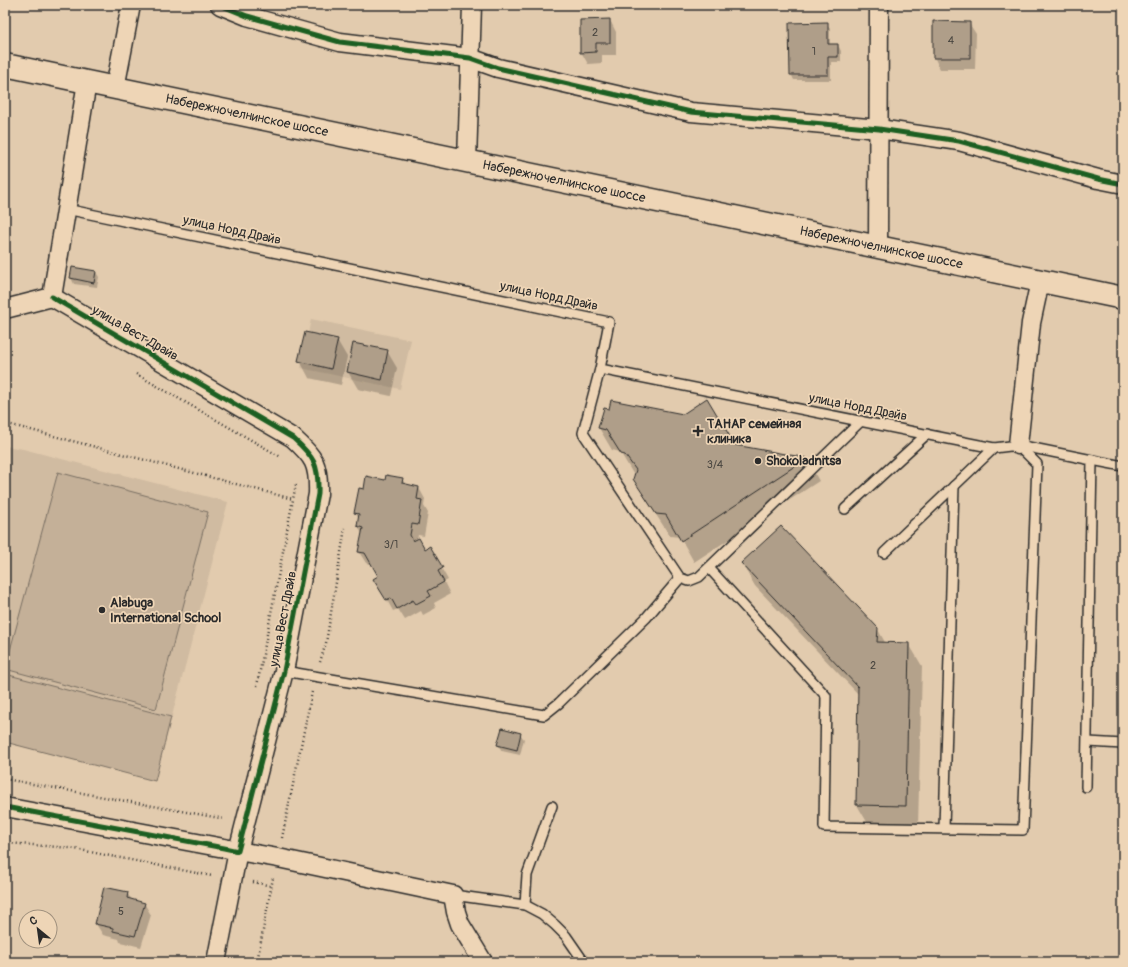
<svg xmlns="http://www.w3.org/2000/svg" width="1128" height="967" viewBox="0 0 1128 967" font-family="Pangolin,sans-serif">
<rect width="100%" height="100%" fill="#e2cbae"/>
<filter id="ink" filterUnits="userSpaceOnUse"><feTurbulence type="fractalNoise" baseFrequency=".025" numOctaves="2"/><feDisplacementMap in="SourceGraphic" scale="8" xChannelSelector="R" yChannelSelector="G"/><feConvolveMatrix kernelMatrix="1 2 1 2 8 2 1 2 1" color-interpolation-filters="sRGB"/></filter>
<g filter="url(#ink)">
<!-- built -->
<g fill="#d0bba1">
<polygon points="311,319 411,340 400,389 301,368"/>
<polygon points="5,446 23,449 228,502 155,781 5,742"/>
</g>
<!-- green -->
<g fill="#c4b098" stroke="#786e62">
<polygon points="58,472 208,512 156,709 5,669"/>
<polygon points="5,674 171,717 155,781 5,742"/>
</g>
<!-- shadow -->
<g fill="#0003">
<polygon points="610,20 616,32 616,55 602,55 602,63 588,64 581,52"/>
<polygon points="827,23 830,29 830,45 838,45 841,51 841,62 831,62 831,80 794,80 791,74"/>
<polygon points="969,23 976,34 975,69 940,69 934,57"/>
<polygon points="73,268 96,272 99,277 97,287 74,284 71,278"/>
<polygon points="337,340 347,357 341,385 309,378 300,361"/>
<polygon points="354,344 387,351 397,368 391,396 358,389 348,372"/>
<polygon points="599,428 735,446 807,459 819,481 694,562 680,537 670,536 647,501 634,479 635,477 620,452 612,450"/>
<polygon points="402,479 406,485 419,488 425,499 424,506 428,513 424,536 418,535 417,540 425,550 430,548 448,580 444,582 450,594 434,603 436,608 423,615 421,611 405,620 398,609 393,611 375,579 379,576 372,564 366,563 359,552 362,534 358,526 359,519 355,512 365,490 386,481"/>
<polygon points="742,564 877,628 886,644 909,644 922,666 918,828 870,827 857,805 859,695 755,586"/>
<polygon points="520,734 524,739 520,755 502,751 498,745"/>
<polygon points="127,893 132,900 144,903 151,915 141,947 120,942 119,939 103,935 96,924"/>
</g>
<!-- building -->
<g fill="#af9e89" stroke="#2b2b2b">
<polygon points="610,19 610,43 596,43 596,52 580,53 580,20"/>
<polygon points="933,21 970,22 970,58 933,58"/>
<polygon points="828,22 828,44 838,44 838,57 828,57 828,75 790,75 789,23"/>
<polygon points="72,267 96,271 94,283 70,278"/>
<polygon points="305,332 338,339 331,369 298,361"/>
<polygon points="353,343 388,350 382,380 347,372"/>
<polygon points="707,398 735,445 807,458 681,541 666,515 656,514 633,479 636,470 625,455 621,454 606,430 598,428 604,408 609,409 611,400 683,414"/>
<polygon points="386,475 403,478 402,483 419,487 417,499 422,500 418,525 412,524 410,535 413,541 419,538 425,549 430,546 443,568 438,571 444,582 428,591 431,596 416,604 413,600 397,609 391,598 386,600 373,579 378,576 365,553 358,552 363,528 357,526 359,514 354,513 359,488 364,489 366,476 385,480"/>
<polygon points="781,526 878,628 877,642 909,643 906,806 856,805 858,687 741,563"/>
<polygon points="502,728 521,733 517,750 497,745"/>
<polygon points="104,887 128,892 127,898 145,903 135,936 113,931 113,928 95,924"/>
</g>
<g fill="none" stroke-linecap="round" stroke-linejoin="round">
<!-- service casing -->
<g stroke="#2b2b2b" stroke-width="12">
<g id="service">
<polyline points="66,209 609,322 600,369 994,448 1018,445 1092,460 1086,787"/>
<polyline points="600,369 583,433 680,578 689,581 699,577 861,421"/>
<polyline points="1092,460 1123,466"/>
<polyline points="845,509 927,434"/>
<polyline points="884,553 994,448"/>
<polyline points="709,568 826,696 824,827 1023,830 1037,464 1018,445"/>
<polyline points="284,671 544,715 559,703 646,618 680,578"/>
<polyline points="1088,742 1123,744"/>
<polyline points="944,828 954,486"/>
<polyline points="453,895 525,905 542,914 555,925 566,936 584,962"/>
<polyline points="525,905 527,875 552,806"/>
</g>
</g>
<!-- minor casing -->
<g stroke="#2b2b2b" stroke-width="21">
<g id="minor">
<polyline points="220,5 247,16 340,42 470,58 498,68 691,112 879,129 959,141 1098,179 1123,184"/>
<polyline points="115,88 131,5"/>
<polyline points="467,161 472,5"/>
<polyline points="878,246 879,5"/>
<polyline points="52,297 87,82"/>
<polyline points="5,309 52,297"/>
<polyline points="1018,445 1031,323 1040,281"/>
<path d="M 5,807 L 224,848 L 238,851 L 284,671 L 318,494 C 319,464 314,457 293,438 L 52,297"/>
<polyline points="216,962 238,851 278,858 453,895 456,912 460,924 483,962"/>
</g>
</g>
<!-- secondary casing -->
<g stroke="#2b2b2b" stroke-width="25">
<g id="secondary">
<path id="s1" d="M 5,65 L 1123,298"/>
</g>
</g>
<!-- path -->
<g stroke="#2b2b2b" stroke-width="2.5" stroke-dasharray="1 3" stroke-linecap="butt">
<polyline points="136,374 281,457"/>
<polyline points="5,436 8,424 293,499"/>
<polyline points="320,662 326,643 345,528"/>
<polyline points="257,686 296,484"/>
<polyline points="5,779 225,819"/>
<polyline points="282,838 312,692"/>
<polyline points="5,844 7,843 70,848 212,876"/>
<polyline points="253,882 272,886"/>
<polyline points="257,962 273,878"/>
</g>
<!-- service -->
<use href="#service" stroke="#eed5b6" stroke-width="9"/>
<!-- minor -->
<use href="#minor" stroke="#eed5b6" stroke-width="18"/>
<!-- secondary -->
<use href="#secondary" stroke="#eed5b6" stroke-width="22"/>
<!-- cycleway casing -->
<g stroke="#eed5b6" stroke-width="8">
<g id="cycleway">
<polyline points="220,5 247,16 340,42 470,58 498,68 691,112 879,129 959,141 1098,179 1123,184"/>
<path d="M 5,807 L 224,848 L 238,851 L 284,671 L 318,494 C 319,464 314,457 293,438 L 52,297"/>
</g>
</g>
<!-- cycleway -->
<use href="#cycleway" stroke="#1b5e20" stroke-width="5"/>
</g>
</g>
<!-- markers -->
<g fill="#2b2b2b" stroke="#eed5b6" stroke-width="1.5">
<path d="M696 425h4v4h4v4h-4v4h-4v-4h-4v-4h4z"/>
<circle cx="758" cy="461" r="4"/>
<circle cx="102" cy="610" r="4"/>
</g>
<g text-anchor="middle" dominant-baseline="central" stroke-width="3.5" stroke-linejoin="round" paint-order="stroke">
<!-- number labels -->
<g font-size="11" fill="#4c4842">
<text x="595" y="32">2</text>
<text x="951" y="40">4</text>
<text x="814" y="51">1</text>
<text x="715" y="464">3/4</text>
<text x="391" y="544">3/1</text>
<text x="873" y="665">2</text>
<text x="121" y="911">5</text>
</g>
<!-- street labels -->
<g font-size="13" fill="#2b2b2b" stroke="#eed5b6">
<text stroke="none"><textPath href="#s1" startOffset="247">Набережночелнинское шоссе</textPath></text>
<text stroke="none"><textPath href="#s1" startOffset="571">Набережночелнинское шоссе</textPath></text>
<text transform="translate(232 230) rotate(12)">улица Норд Драйв</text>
<text stroke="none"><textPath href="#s1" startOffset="895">Набережночелнинское шоссе</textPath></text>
<text transform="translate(549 296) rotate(12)">улица Норд Драйв</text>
<text transform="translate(135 333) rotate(30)">улица Вест Драйв</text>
<text transform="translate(858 407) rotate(11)">улица Норд Драйв</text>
<text transform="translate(283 619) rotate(-79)">улица Вест Драйв</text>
</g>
<!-- poi labels -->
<g font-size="13" font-weight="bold" fill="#2b2b2b" stroke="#eed5b6" text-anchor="start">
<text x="707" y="424">ТАНАР семейная<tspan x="707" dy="15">клиника</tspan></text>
<text x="766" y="461">Shokoladnitsa</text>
<text x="110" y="603">Alabuga<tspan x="110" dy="15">International School</tspan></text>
</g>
</g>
<!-- margin -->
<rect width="1128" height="967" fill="none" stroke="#eed5b6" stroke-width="20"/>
<rect x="10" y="10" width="1108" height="947" fill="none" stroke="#2b2b2b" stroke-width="1.5" filter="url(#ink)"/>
<!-- north arrow -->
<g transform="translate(38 929) rotate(331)"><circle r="19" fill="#eed5b6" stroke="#a0917e"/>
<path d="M0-3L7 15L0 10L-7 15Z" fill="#2b2b2b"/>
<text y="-6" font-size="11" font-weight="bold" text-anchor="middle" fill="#2b2b2b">С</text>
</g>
</svg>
